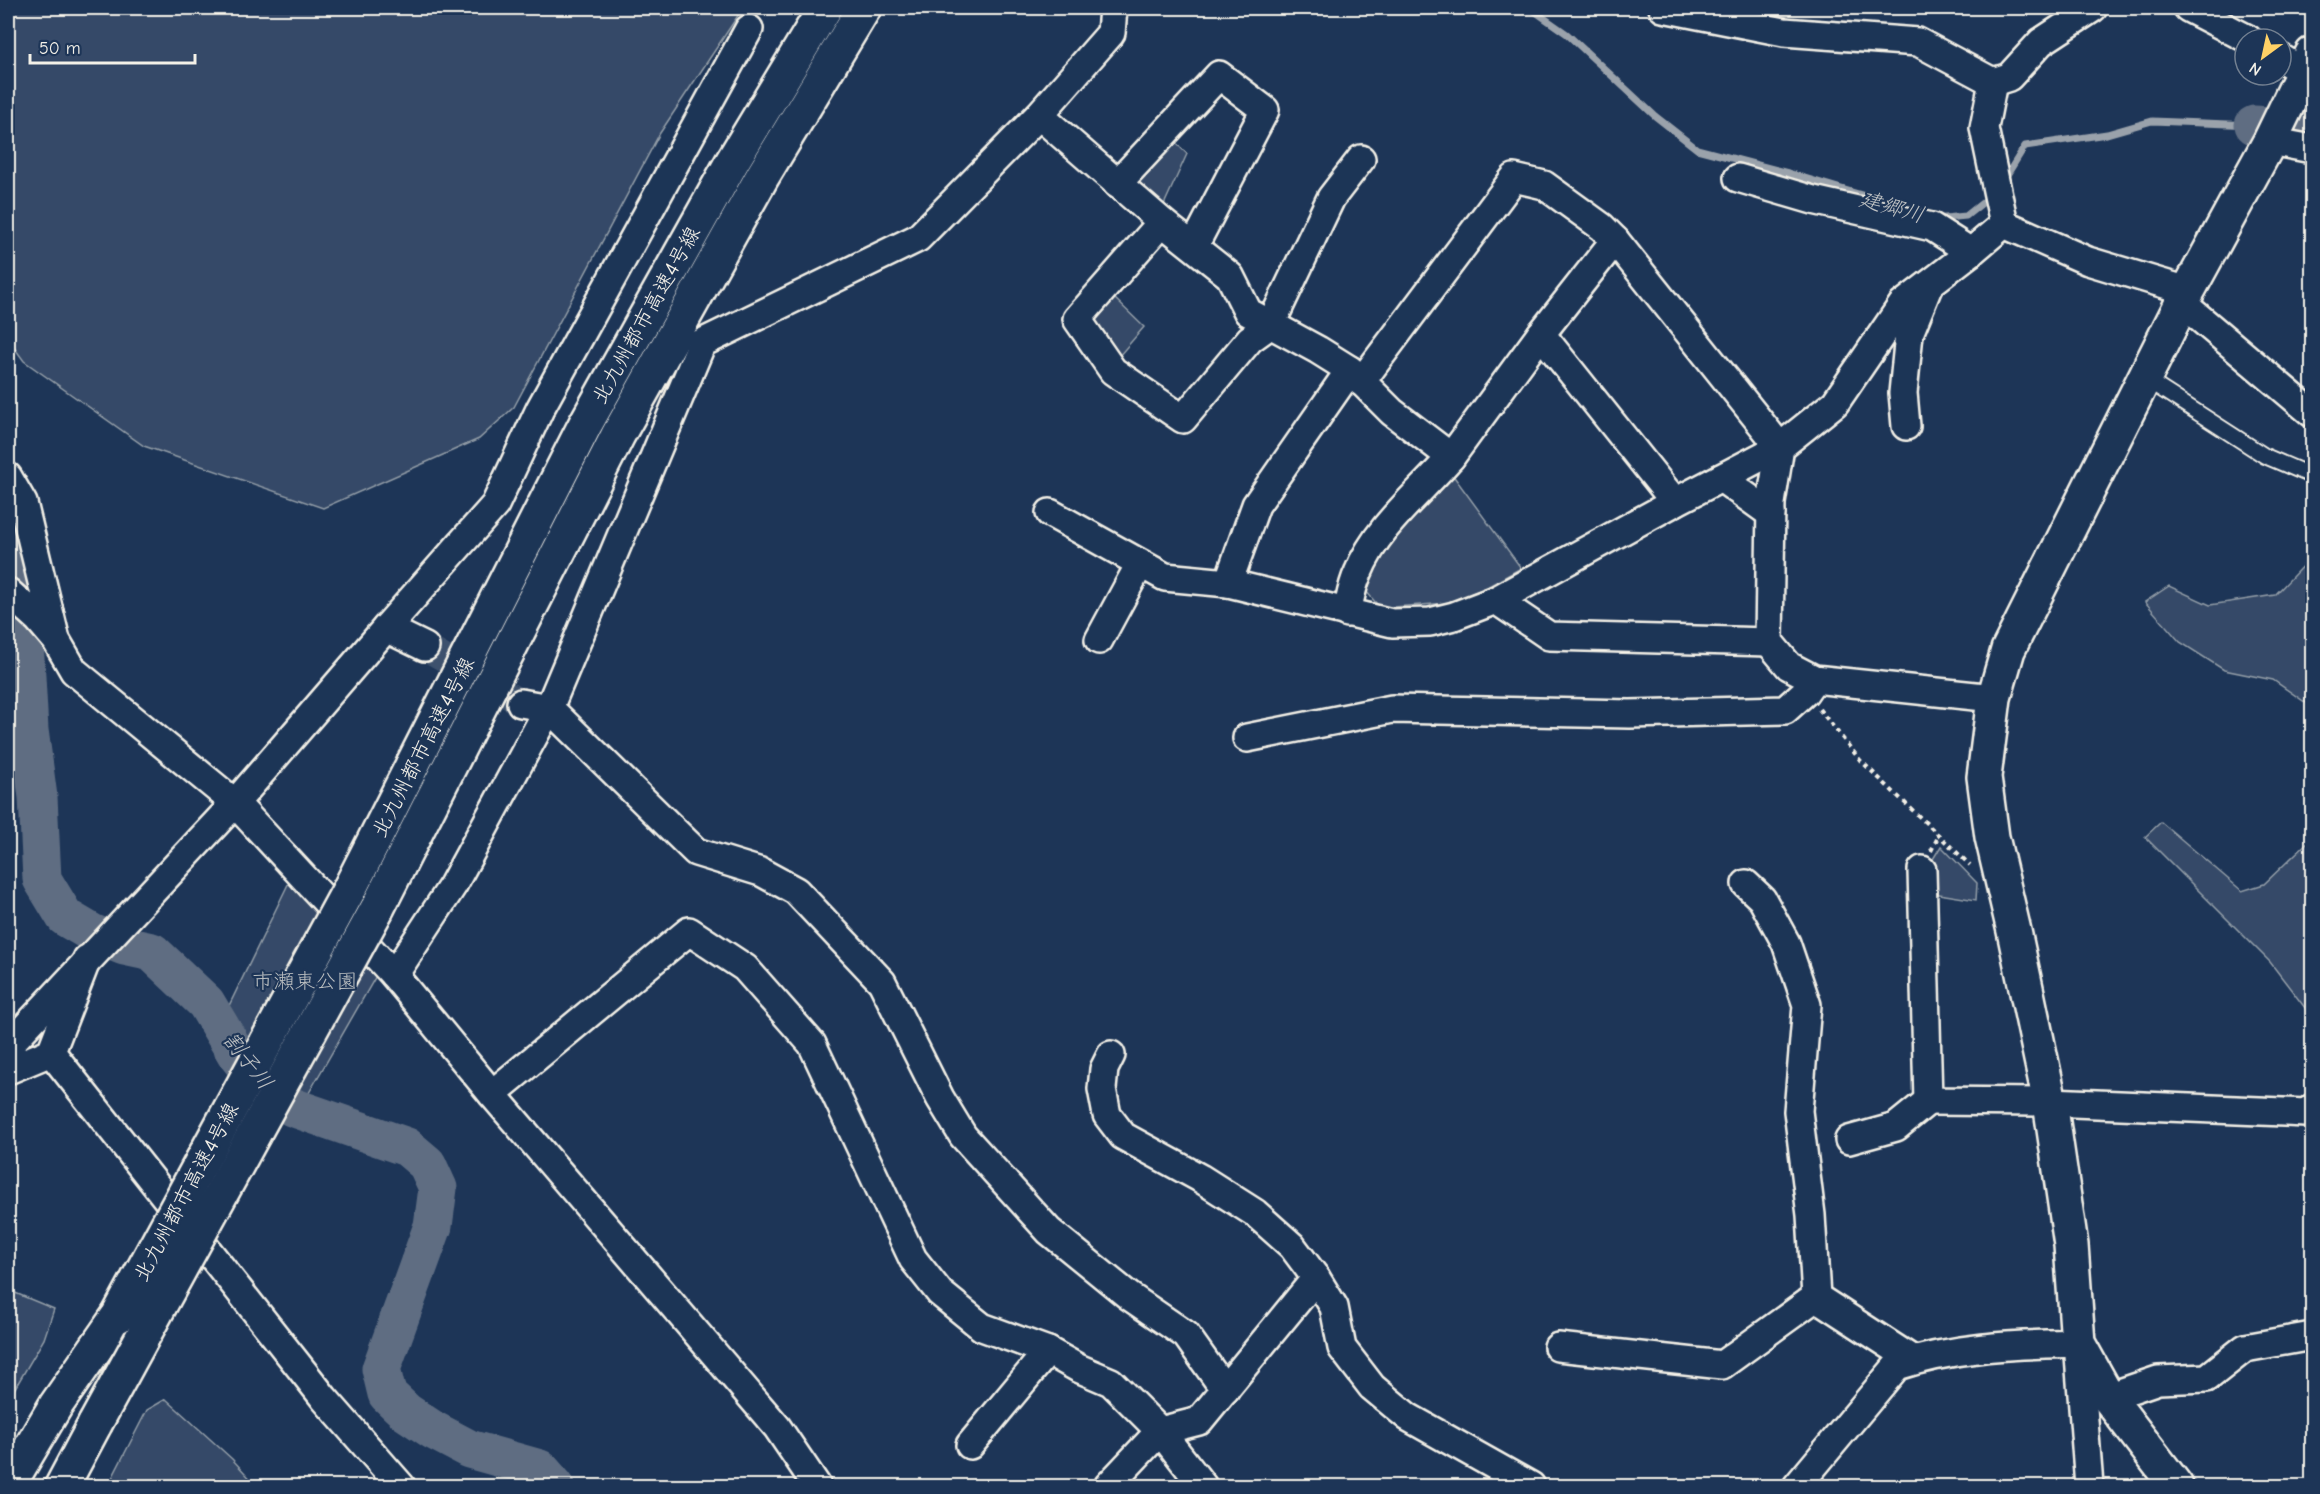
<svg xmlns="http://www.w3.org/2000/svg" width="2320" height="1494" viewBox="0 0 2320 1494" font-family="'Comic Neue','Klee One',sans-serif">
<rect width="100%" height="100%" fill="#1d3557"/>
<filter id="ink" filterUnits="userSpaceOnUse"><feTurbulence type="fractalNoise" baseFrequency=".0167" numOctaves="2"/><feDisplacementMap in="SourceGraphic" scale="12" xChannelSelector="R" yChannelSelector="G"/><feConvolveMatrix kernelMatrix="1 2 1 2 8 2 1 2 1" color-interpolation-filters="sRGB"/></filter>
<g filter="url(#ink)">
<!-- green -->
<g fill="#354a67" stroke="#949ea8" stroke-width="1.5">
<polygon points="8,8 743,8 660,133 514,407 479,439 323,508 144,446 24,361 8,339"/>
<polygon points="1170,137 1187,154 1162,209 1133,185"/>
<polygon points="1110,294 1144,327 1119,356 1090,327"/>
<polygon points="1452,474 1521,568 1487,587 1448,603 1380,608 1362,586 1395,526"/>
<polygon points="2312,556 2312,707 2273,680 2224,670 2180,642 2145,602 2169,586 2210,605 2275,595"/>
<polygon points="2161,822 2242,891 2264,884 2312,838 2312,1017 2270,962 2145,837"/>
<polygon points="1941,846 1977,883 1976,900 1933,893 1930,864"/>
<polygon points="292,876 377,974 302,1105 268,1079 242,1046 225,1014"/>
<polygon points="8,1290 54,1309 44,1339 8,1400"/>
<polygon points="166,1399 232,1459 257,1486 108,1486 147,1410"/>
</g>
<g fill="none" stroke-linecap="round" stroke-linejoin="round">
<!-- stream -->
<g stroke="#9aa2ab" stroke-width="7">
<polyline points="1530,8 1567,34 1655,116 1697,149 1788,173 1902,207"/>
<polyline points="2295,127 2312,132"/>
<polyline points="2002,183 2025,146 2107,134 2152,121 2254,125"/>
<polyline points="1935,219 1966,216 1991,196"/>
</g>
<!-- river -->
<g stroke="#5e6d82" stroke-width="39">
<polyline points="2254,125 2295,127"/>
<polyline points="8,514 11,520 25,587 24,641 29,730 38,797 42,879 65,917 92,933 124,946 152,952 206,1003 237,1055 263,1088 292,1107 407,1147 427,1164 438,1188 433,1226 381,1369 387,1394 406,1412 433,1430 469,1449 540,1469 555,1486"/>
</g>
<!-- street-tunnel -->
<polyline stroke="#3d516d" stroke-width="27" stroke-dasharray="27 14" stroke-linecap="butt" points="425,647 521,703"/>
<!-- lane casing -->
<g stroke="#f4f1e8" stroke-width="18">
<polyline id="lane" points="2144,378 2265,456 2312,476"/>
</g>
<!-- street casing -->
<g stroke="#f4f1e8" stroke-width="32">
<g id="street">
<polyline points="1663,8 1784,32 1918,42 1993,82 2009,77 2041,42 2093,8"/>
<polyline points="2188,8 2248,39"/>
<polyline points="2281,58 2303,72"/>
<polyline points="1993,82 1984,128 2004,224"/>
<polyline points="1039,115 1162,222 1230,276 1248,312 1318,350 1350,370 1392,412 1451,457 1541,334 1615,240"/>
<polyline points="2270,141 2312,149"/>
<polyline points="1738,178 1813,200 1932,227 1971,252 2004,224 2088,261 2188,291"/>
<polyline points="1117,184 1219,75 1265,110 1194,246"/>
<polyline points="1162,222 1077,319 1113,371 1183,419 1250,339 1271,324 1331,198 1361,159"/>
<polyline points="2182,303 2312,413"/>
<polyline points="1541,334 1675,502"/>
<polyline points="1350,370 1256,505 1228,583 1392,623 1430,622 1454,616 1496,600 1675,502 1780,447 1835,403 1902,305 1971,252"/>
<polyline points="1361,382 1514,178 1544,185 1602,227 1615,240 1780,447 1771,503 1769,642 1789,666 1814,679 1994,698"/>
<polyline points="1906,426 1903,393 1909,334 1929,285"/>
<polyline points="8,477 23,503 55,636"/>
<polyline points="1721,478 1771,514"/>
<polyline points="1050,513 1165,577 1228,583"/>
<polyline points="8,592 38,619 56,640 74,671 235,803 394,975 492,1094 777,1427 817,1486"/>
<polyline points="1496,600 1549,636 1769,642"/>
<path d="M 1347,613 C 1350,600 1352,585 1358,573 C 1377,526 1419,494 1451,457"/>
<polyline points="386,628 495,505 540,409 749,29"/>
<polyline points="1099,640 1140,564"/>
<polyline points="521,703 549,708 696,852 761,872 796,891 882,982 940,1098 963,1136 1049,1231 1129,1296 1186,1335 1225,1390"/>
<polyline points="1247,738 1392,709 1630,714 1785,710 1805,692 1814,679"/>
<polyline points="1922,870 1928,1101 2050,1102 2306,1113 2312,1108"/>
<polyline points="1746,884 1762,899 1786,943 1807,1005 1798,1111 1811,1215 1816,1297 1913,1360"/>
<polyline points="87,959 51,1052 324,1398 401,1486"/>
<polyline points="394,975 453,885 549,708 702,343 918,238 1039,115 1111,33 1113,8"/>
<polyline points="8,1046 235,803 386,628 425,647"/>
<polyline points="1111,1055 1104,1069 1102,1089 1107,1115 1123,1136 1200,1178 1255,1213 1292,1246 1316,1278 1334,1307 1342,1348 1372,1387 1408,1417 1531,1486"/>
<polyline points="8,1070 51,1052"/>
<polyline points="492,1094 689,931 745,968 812,1044 913,1259 940,1293 982,1327 1048,1351 1078,1368 1111,1382 1160,1431 1203,1486"/>
<polyline points="1849,1140 1896,1127 1928,1101"/>
<polyline points="1558,1347 1722,1365 1816,1297"/>
<polyline points="2108,1397 2158,1380 2207,1378 2245,1348 2312,1336"/>
<polyline points="970,1445 1048,1351"/>
<polyline points="1108,1486 1160,1431 1199,1421 1316,1278"/>
<path d="M 1797,1486 L 1897,1366 C 1956,1346 2017,1345 2078,1343 L 2089,1486"/>
</g>
</g>
<!-- secondary casing -->
<g stroke="#f4f1e8" stroke-width="38">
<polyline id="secondary" points="2176,1486 2108,1397 2078,1343 2071,1245 2050,1102 2014,931 1992,837 1984,777 1994,698 2008,650 2188,291 2270,141 2312,54"/>
</g>
<!-- highway casing -->
<g stroke="#f4f1e8" stroke-width="38">
<g id="highway">
<polyline points="350,888 585,425 732,162 825,8"/>
<polyline points="377,909 618,435 762,177 864,8"/>
<polyline points="8,1486 56,1405 118,1316"/>
<polyline points="62,1486 95,1424"/>
</g>
</g>
<!-- path -->
<g stroke="#f4f1e8" stroke-width="4" stroke-dasharray="4.5 4.5" stroke-linecap="butt">
<polyline points="1819,709 1860,760 1970,865"/>
<polyline points="1931,851 1939,835"/>
</g>
<!-- lane -->
<use href="#lane" stroke="#1d3557" stroke-width="14"/>
<!-- street -->
<use href="#street" stroke="#1d3557" stroke-width="27"/>
<!-- secondary -->
<use href="#secondary" stroke="#1d3557" stroke-width="33"/>
<!-- highway -->
<use href="#highway" stroke="#1d3557" stroke-width="33"/>
<!-- highway-bridge casing -->
<g stroke="#f4f1e8" stroke-width="38" stroke-linecap="butt">
<g id="highway-bridge">
<polyline points="118,1316 350,888"/>
<polyline points="95,1424 377,909"/>
</g>
</g>
<!-- highway-bridge -->
<use href="#highway-bridge" stroke="#1d3557" stroke-width="33"/>
</g>
</g>
<g text-anchor="middle" dominant-baseline="central" stroke-width="4.5" stroke-linejoin="round" paint-order="stroke">
<!-- street labels -->
<g font-size="21" fill="#f4f1e8" stroke="#1d3557">
<text transform="translate(646 315) rotate(-61)">北九州都市高速4号線</text>
<text transform="translate(423 747) rotate(-63)">北九州都市高速4号線</text>
<text transform="translate(186 1192) rotate(-62)">北九州都市高速4号線</text>
</g>
<!-- park labels -->
<g font-size="21" fill="#bbbfc1" stroke="#1d3557">
<text x="305" y="981">市瀬東公園</text>
</g>
<!-- water labels -->
<g font-size="22" font-style="italic" fill="#c0c3c4" stroke="#1d3557">
<text transform="translate(1892 207) rotate(16)">建郷川</text>
<text transform="translate(248 1061) rotate(52)">割子川</text>
</g>
</g>
<!-- margin -->
<rect width="2320" height="1494" fill="none" stroke="#1d3557" stroke-width="30"/>
<rect x="15" y="15" width="2290" height="1464" fill="none" stroke="#f4f1e8" stroke-width="2" filter="url(#ink)"/>
<!-- north arrow -->
<g transform="translate(2263 57) rotate(213)"><circle r="28" fill="#1d3557" stroke="#738091" stroke-width="1.5"/>
<path d="M0-4.5L10 22L0 15L-10 22Z" fill="#ffd166"/>
<text y="-9" font-size="16" font-weight="bold" text-anchor="middle" fill="#f4f1e8">N</text>
</g>
<!-- scale -->
<path d="M30 54v9h165v-9" fill="none" stroke="#f4f1e8" stroke-width="3"/>
<text x="39" y="54" font-size="18" fill="#f4f1e8" stroke="#1d3557" stroke-width="4.5" paint-order="stroke">50 m</text>
</svg>
